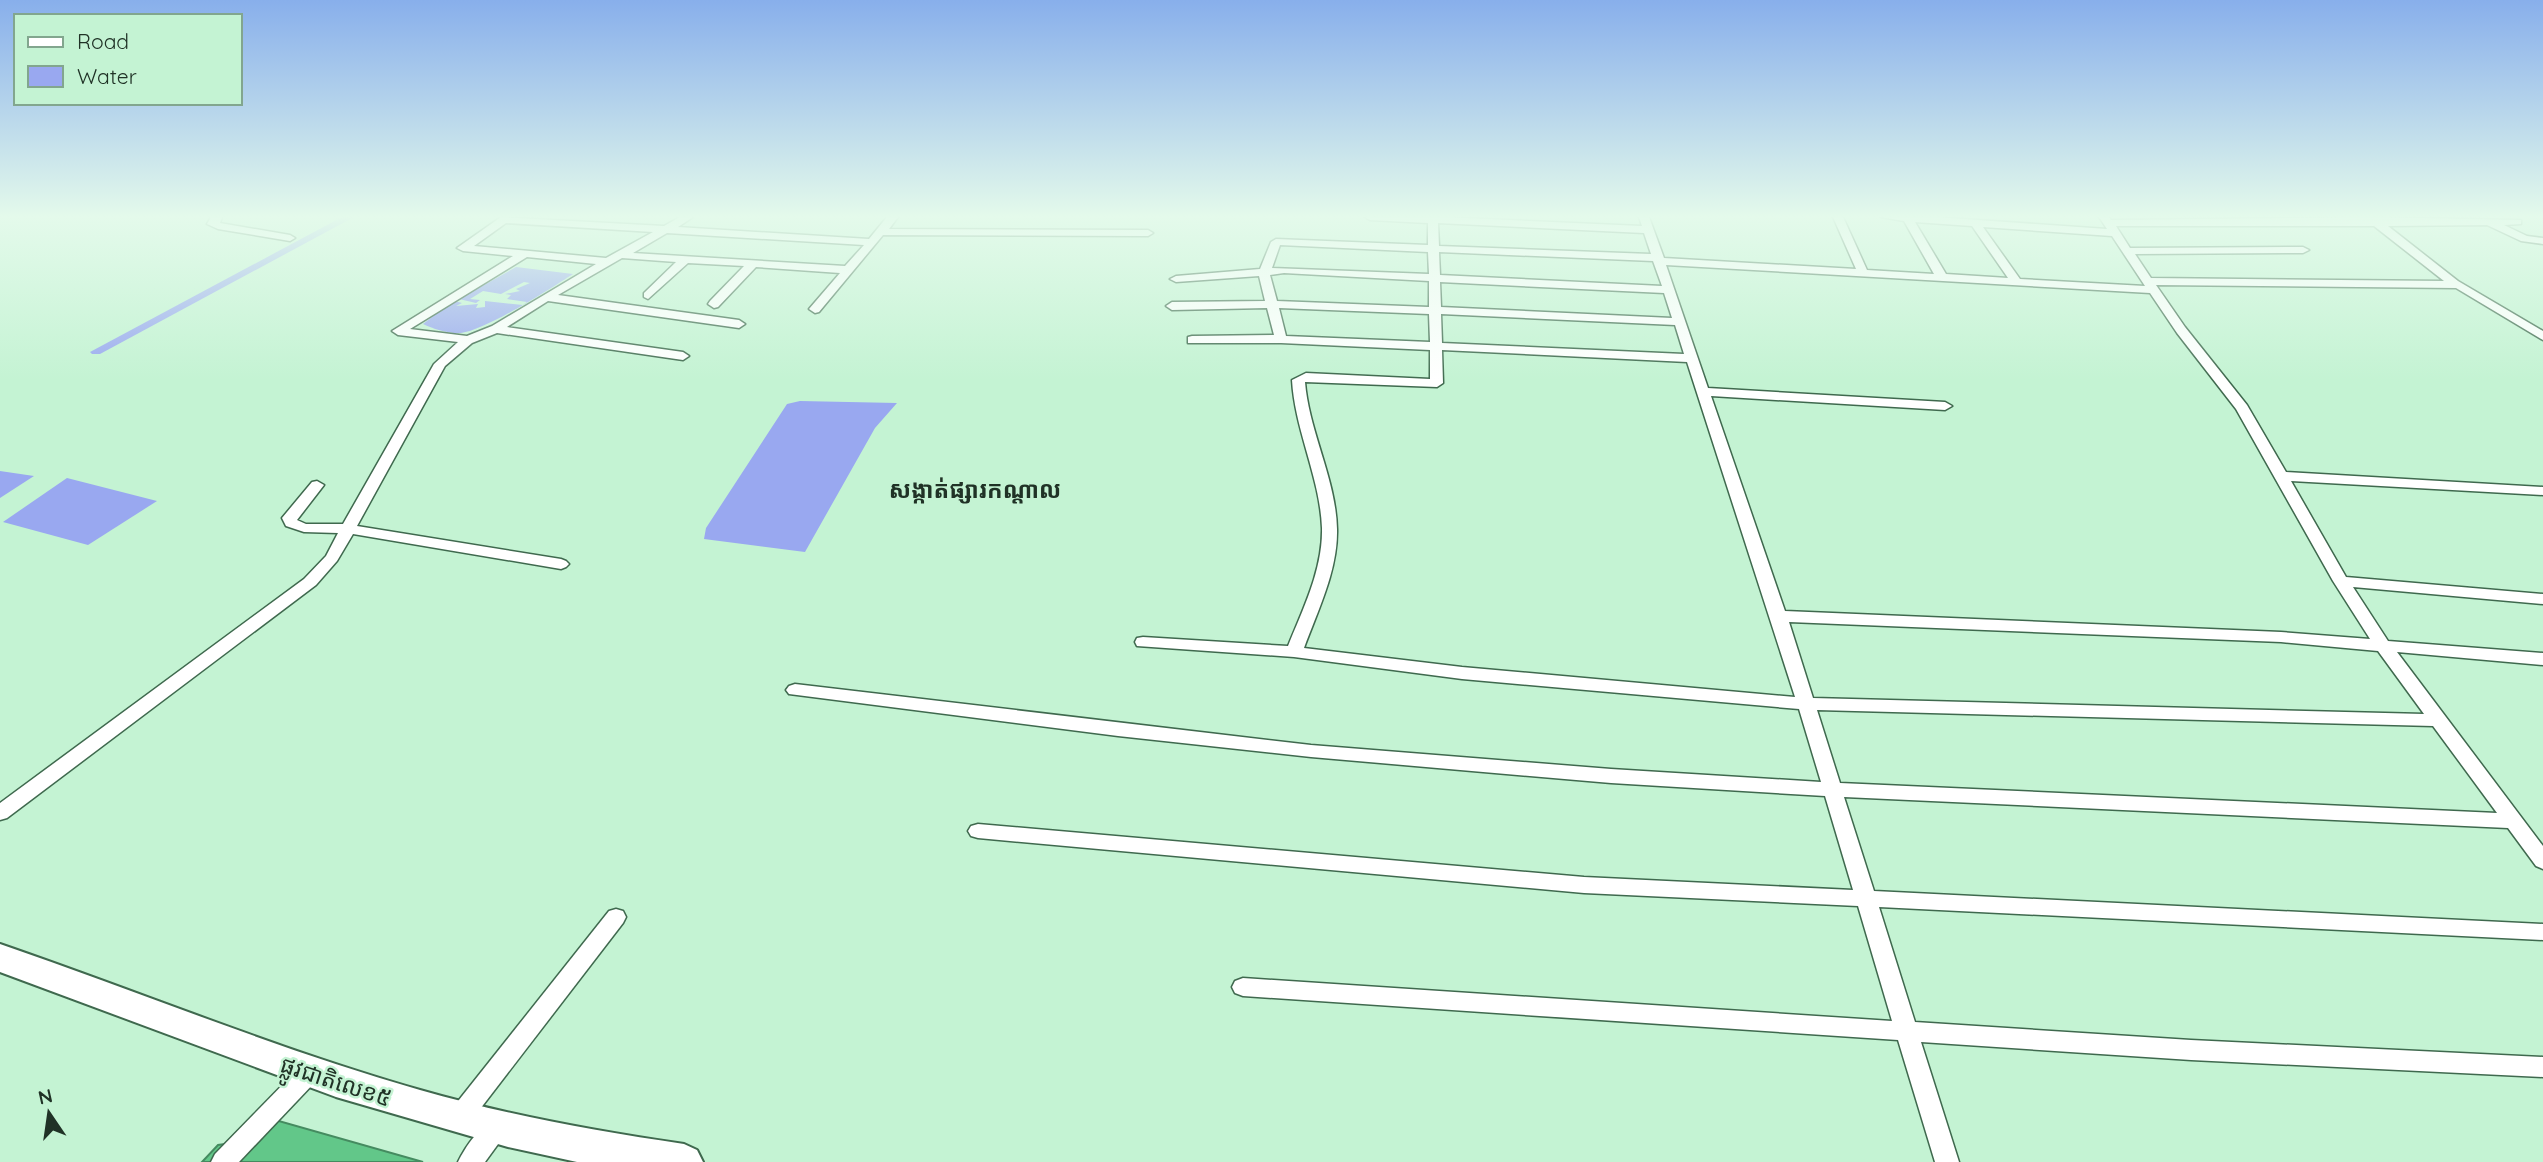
<svg xmlns="http://www.w3.org/2000/svg" width="2543" height="1162" viewBox="0 0 2543 1162" font-family="Quicksand,'Noto Sans Khmer',sans-serif">
<rect width="100%" height="100%" fill="#c4f3d3"/>
<!-- water -->
<g fill="#99a8f0">
<path d="M 516,267 L 573,274 C 550,289 486,330 461,333 C 450,334 433,329 423,324 L 445,307 Z"/>
<polygon points="800,401 897,403 875,428 805,552 704,539 706,528 787,404"/>
<polygon points="0,471 34,476 0,498"/>
<polygon points="67,478 157,501 88,545 3,522"/>
</g>
<!-- pier -->
<polygon fill="#c4f3d3" points="524,282 530,283 516,289 520,291 505,294 511,295 507,299 527,302 523,305 485,301 485,307 476,308 478,304 456,306 462,303 455,301 459,299 476,303 480,300 470,299 483,291 501,294"/>
<g fill="none" stroke-linecap="round" stroke-linejoin="round">
<!-- canal -->
<polygon fill="#99a8f0" fill-rule="evenodd" points="342,217 354,217 100,354 92,354 90,352"/>
</g>
<!-- building -->
<polygon fill="#62c789" stroke="#458b60" stroke-width="2" points="254,1114 423,1162 202,1162 218,1145 225,1144"/>
<g fill="none" stroke-linecap="round" stroke-linejoin="round">
<!-- minor casing -->
<g stroke="#3f694e" stroke-width="3">
<g id="minor">
<polygon points="211,217 222,217 220,223 290,235 295,238 290,241 218,229 207,224"/>
<path d="M 501,217 L 664,226 L 680,217 L 693,217 L 678,227 L 869,239 L 887,217 L 898,217 L 889,229 L 1148,230 L 1153,233 L 1148,236 L 883,235 L 819,312 L 815,313 L 809,309 L 840,273 L 756,267 L 718,307 L 714,308 L 708,304 L 710,301 L 744,266 L 688,263 L 648,299 L 644,297 L 644,293 L 676,262 L 622,258 L 558,295 L 739,320 L 745,324 L 739,328 L 548,301 L 507,327 L 683,352 L 689,356 L 683,360 L 497,333 L 472,343 L 445,366 L 357,526 L 561,559 L 566,561 L 569,564 L 566,567 L 561,569 L 353,534 L 337,561 L 316,585 L 7,818 L 0,820 L 0,803 L 304,579 L 326,556 L 338,533 L 304,532 L 286,526 L 282,518 L 312,482 L 317,481 L 324,485 L 297,520 L 306,524 L 343,524 L 434,364 L 458,342 L 398,335 L 392,331 L 513,256 L 463,251 L 457,248 ZM 506,223 L 653,232 L 606,258 L 474,246 ZM 667,233 L 864,245 L 845,266 L 633,253 ZM 527,257 L 596,264 L 492,326 L 467,336 L 410,329 Z"/>
<path d="M 1365,217 L 1444,217 L 1642,226 L 1639,217 L 1649,217 L 1664,258 L 1856,269 L 1833,217 L 1843,217 L 1867,270 L 1934,274 L 1904,221 L 1881,217 L 1936,217 L 2107,229 L 2099,217 L 2109,217 L 2111,220 L 2372,217 L 2521,220 L 2521,224 L 2504,225 L 2527,236 L 2543,238 L 2543,244 L 2521,241 L 2487,225 L 2388,226 L 2458,281 L 2543,331 L 2543,340 L 2456,288 L 2156,285 L 2185,327 L 2247,405 L 2286,472 L 2543,487 L 2543,495 L 2291,481 L 2346,577 L 2543,594 L 2543,604 L 2353,587 L 2388,641 L 2543,653 L 2543,665 L 2397,652 L 2543,846 L 2543,869 L 2536,866 L 2508,828 L 1844,797 L 1874,891 L 2543,924 L 2543,940 L 1879,907 L 1915,1022 L 2191,1040 L 2543,1057 L 2543,1077 L 2191,1060 L 1921,1042 L 1959,1162 L 1935,1162 L 1898,1040 L 1243,996 L 1235,993 L 1232,987 L 1235,981 L 1243,978 L 1892,1021 L 1858,906 L 1584,893 L 978,838 L 971,836 L 968,831 L 971,826 L 978,824 L 1584,877 L 1853,890 L 1825,796 L 1611,783 L 1311,757 L 1118,736 L 789,694 L 786,690 L 789,686 L 795,684 L 1311,745 L 1611,769 L 1821,782 L 1799,709 L 1462,679 L 1294,657 L 1137,646 L 1135,642 L 1137,638 L 1143,637 L 1288,646 C 1303,609 1323,569 1322,528 C 1320,477 1295,431 1292,380 L 1306,373 L 1430,379 L 1430,350 L 1281,343 L 1188,343 L 1188,337 L 1192,336 L 1274,335 L 1267,308 L 1172,310 L 1166,306 L 1172,302 L 1265,301 L 1259,276 L 1176,282 L 1170,279 L 1176,276 L 1260,269 L 1271,242 L 1276,239 L 1428,245 L 1428,223 L 1370,220 ZM 1915,222 L 1972,226 L 2008,278 L 1946,274 ZM 1438,223 L 1644,233 L 1651,254 L 1439,246 ZM 2116,226 L 2374,226 L 2444,281 L 2151,278 L 2135,254 L 2303,253 L 2309,250 L 2303,247 L 2130,248 ZM 1983,227 L 2112,236 L 2145,286 L 2020,279 ZM 1280,245 L 1428,252 L 1429,274 L 1272,268 ZM 1439,252 L 1653,261 L 1662,286 L 1440,275 ZM 1666,265 L 2150,293 L 2177,333 L 2236,409 L 2333,581 L 2370,639 L 2281,632 L 1785,611 L 1711,396 L 1945,410 L 1952,406 L 1945,402 L 1708,388 ZM 1284,273 L 1429,281 L 1429,307 L 1277,301 L 1270,275 ZM 1440,282 L 1664,293 L 1672,318 L 1441,307 ZM 1279,308 L 1429,314 L 1430,342 L 1286,336 ZM 1441,314 L 1675,325 L 1684,354 L 1442,343 ZM 1442,350 L 1687,362 L 1795,697 L 1462,667 L 1304,648 C 1318,610 1338,570 1337,529 C 1336,479 1309,432 1305,382 L 1437,387 L 1443,383 ZM 1789,622 L 2281,642 L 2378,651 L 2424,714 L 1813,698 ZM 1817,710 L 2433,726 L 2497,813 L 1840,783 Z"/>
<polygon points="616,909 623,911 626,917 623,923 467,1126 459,1129 451,1126 447,1118 451,1110 609,911"/>
<polygon points="308,1064 316,1067 319,1074 316,1081 239,1162 211,1162 215,1154 300,1067"/>
<path d="M 497,1118 L 505,1121 L 509,1129 L 485,1162 L 458,1162 C 465,1147 481,1124 497,1118 Z"/>
</g>
</g>
<!-- highway casing -->
<g stroke="#3f694e" stroke-width="4">
<path id="highway" d="M 0,944 C 140,992 277,1049 420,1090 C 507,1115 595,1131 684,1144 L 697,1150 L 703,1162 L 577,1162 L 508,1147 L 336,1097 L 0,972 Z"/>
</g>
<!-- minor -->
<use href="#minor" fill="#fff" fill-rule="evenodd"/>
<!-- highway -->
<use href="#highway" fill="#fff" fill-rule="evenodd"/>
</g>
<!-- sky -->
<linearGradient id="sky" x2="0" y2="1"><stop stop-color="#88afeb"/><stop offset="0.57" stop-color="#e4faeb"/><stop offset="1" stop-color="#e4faeb" stop-opacity="0"/></linearGradient>
<rect width="2543" height="380" fill="url(#sky)"/>
<g text-anchor="middle" dominant-baseline="central" stroke-width="5" stroke-linejoin="round" paint-order="stroke">
<!-- quarter labels -->
<g font-size="23" font-weight="bold" fill="#203226" stroke="#c4f3d3">
<text x="975" y="489">សង្កាត់ផ្សារកណ្ដាល</text>
</g>
<!-- near-street labels -->
<g font-size="23" fill="#203226" stroke="#c4f3d3">
<text transform="translate(336 1081) rotate(18)">ផ្លូវជាតិលេខ៥</text>
</g>
</g>
<!-- legend -->
<rect x="14" y="14" width="228" height="91" fill="#c4f3d3" stroke="#82a68e" stroke-width="2"/>
<rect x="28" y="37" width="35" height="10" fill="#ffffff" stroke="#82a68e" stroke-width="2"/>
<text x="77" y="49" font-size="21" fill="#203226">Road</text>
<rect x="28" y="66" width="35" height="21" fill="#99a8f0" stroke="#82a68e" stroke-width="2"/>
<text x="77" y="84" font-size="21" fill="#203226">Water</text>
<!-- north arrow -->
<g transform="translate(49 1113) rotate(347)" stroke="#c4f3d3" stroke-width="5" paint-order="stroke">
<path d="M0-5L12 26L0 18L-12 26Z" fill="#203226"/>
<text y="-10" font-size="19" font-weight="bold" text-anchor="middle" fill="#203226">N</text>
</g>
</svg>
